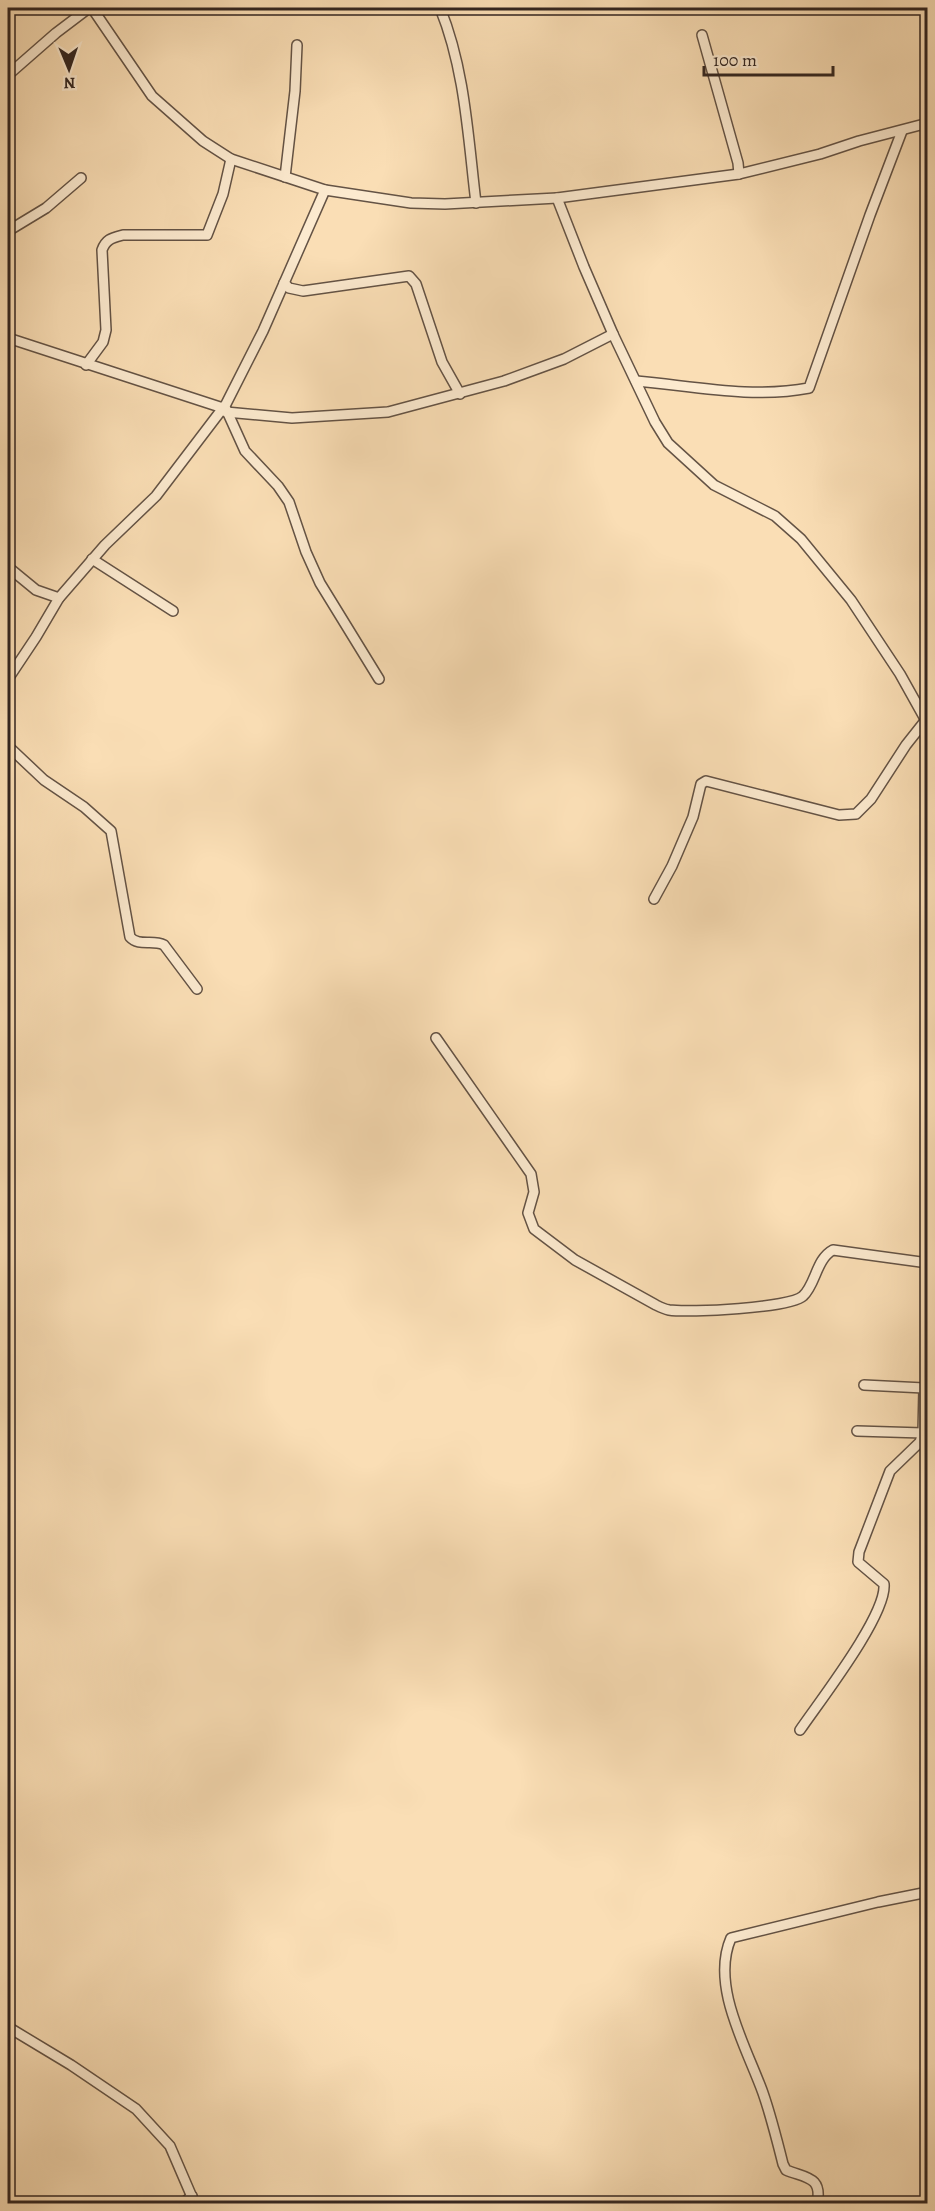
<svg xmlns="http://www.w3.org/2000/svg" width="935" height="2211" viewBox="0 0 935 2211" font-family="Alegreya,serif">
<rect width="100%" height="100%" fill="#fadeb5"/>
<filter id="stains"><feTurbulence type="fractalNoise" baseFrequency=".00333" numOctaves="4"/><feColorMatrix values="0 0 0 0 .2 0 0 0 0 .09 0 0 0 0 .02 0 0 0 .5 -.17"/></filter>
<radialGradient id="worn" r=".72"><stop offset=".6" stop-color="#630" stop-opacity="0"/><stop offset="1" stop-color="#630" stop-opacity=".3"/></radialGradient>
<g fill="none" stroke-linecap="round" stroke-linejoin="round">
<!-- minor casing -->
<g stroke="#645345" stroke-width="12">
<g id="minor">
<polyline points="92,8 152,96 203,141 231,159 325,190 411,203 445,204 557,198 584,267 613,334 655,422 668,443 714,485 775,516 801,539 851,600 900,674 924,717 928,733"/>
<path d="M 440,8 C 465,69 468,137 476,203"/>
<polyline points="702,35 738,163 739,174"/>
<polyline points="8,75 56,33 89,8"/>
<polyline points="285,177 295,91 297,45"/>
<polyline points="557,198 739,174 820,154 859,141 928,123"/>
<polyline points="8,231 46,208 81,178"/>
<polyline points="284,283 289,288 303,291 409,276 416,284 442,362 460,394"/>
<polyline points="8,338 223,408"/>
<path d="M 86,365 L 103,342 L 106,330 L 102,250 C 106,239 112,238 123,235 L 207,235 L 223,194 L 231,159"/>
<path d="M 636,381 C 693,386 753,399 809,388 L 870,215 L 902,131"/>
<polyline points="226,409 245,451 278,486 289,502 306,552 320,583 379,679"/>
<polyline points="226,412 292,418 388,412 504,381 564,359 613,334"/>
<polyline points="92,559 173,611"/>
<polyline points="8,567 36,590 59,598"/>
<polyline points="8,679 36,637 59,598 105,545 156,496 226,404 263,331 325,190"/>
<path d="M 8,746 L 44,780 L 84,807 L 111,831 L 130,937 C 139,947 153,939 164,945 L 197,989"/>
<polyline points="654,899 672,866 693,817 701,784 706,781 839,815 856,814 871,799 906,745 925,721"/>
<path d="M 436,1038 L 531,1174 L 534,1192 L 528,1213 L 534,1229 L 575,1260 L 656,1305 C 660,1307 664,1309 669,1310 C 688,1313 791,1308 803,1296 C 816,1284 816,1259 833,1250 L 928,1263"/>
<polyline points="864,1385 924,1388"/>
<polyline points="857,1431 923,1433"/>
<path d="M 800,1730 C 819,1702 887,1615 884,1584 L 858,1562 L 859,1552 L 890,1471 L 920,1442 L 923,1433 L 924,1388 L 928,1382"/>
<polyline points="8,2027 71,2065 136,2109 170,2146 195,2204"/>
<polyline points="182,2204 192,2196"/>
<path d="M 817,2204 C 823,2176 805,2178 786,2170 L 783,2164 C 777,2140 771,2116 763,2093 C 747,2048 710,1986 731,1938 L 739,1936 L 878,1902 L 928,1892"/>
</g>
</g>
<!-- minor -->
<use href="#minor" stroke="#fceacf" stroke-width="9"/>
</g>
<!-- margin -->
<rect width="935" height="2211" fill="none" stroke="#fadeb5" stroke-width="30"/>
<rect x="9" y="9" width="917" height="2193" fill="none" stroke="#322520" stroke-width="3"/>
<rect x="15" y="15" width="905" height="2181" fill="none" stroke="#322520" stroke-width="1.5"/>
<!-- north arrow -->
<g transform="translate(69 69) rotate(178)" stroke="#fceacf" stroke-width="4.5" paint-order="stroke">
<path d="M0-4.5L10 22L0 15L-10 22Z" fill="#322520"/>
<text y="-9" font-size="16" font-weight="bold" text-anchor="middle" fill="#322520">N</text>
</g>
<!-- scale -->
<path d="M704 66v9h129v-9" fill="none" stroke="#322520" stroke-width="3"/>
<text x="713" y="66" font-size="18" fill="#322520" stroke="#fceacf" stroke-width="4.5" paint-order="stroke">100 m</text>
<rect width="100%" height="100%" filter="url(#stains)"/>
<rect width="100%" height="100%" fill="url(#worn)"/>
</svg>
